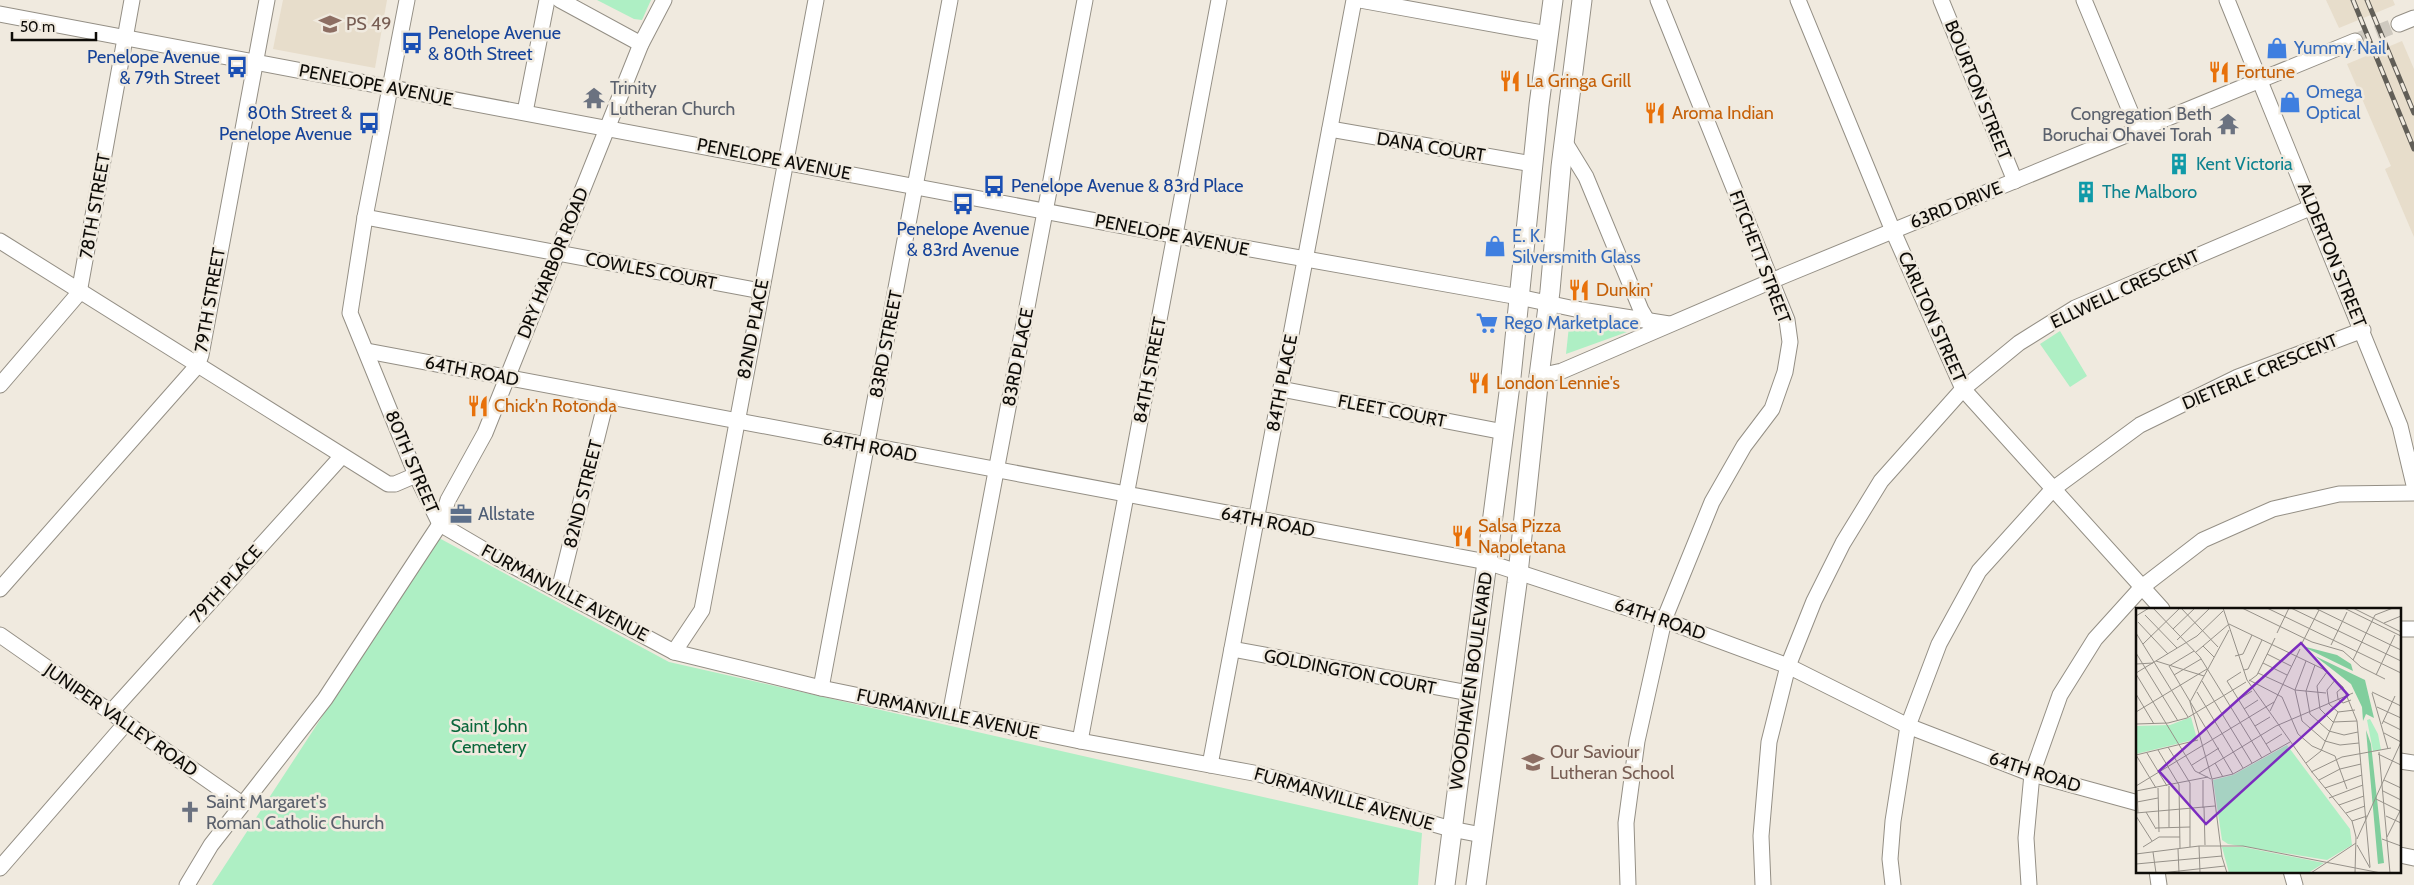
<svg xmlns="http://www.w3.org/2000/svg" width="2414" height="885" viewBox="0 0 2414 885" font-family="Cabin,sans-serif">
<rect width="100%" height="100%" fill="#f0eadf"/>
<!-- built -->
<g fill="#e7ddcb">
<polygon points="283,0 387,0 375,68 273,49"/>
<polygon points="2326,0 2393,0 2395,5 2339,28"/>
<polygon points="2402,41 2414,69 2414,237 2385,169 2391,166 2347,64"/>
</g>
<!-- green -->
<g fill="#aeefc4">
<polygon points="597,0 651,0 642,20 634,19"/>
<polygon points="1571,324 1627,332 1566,354 1569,326"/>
<polygon points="2060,331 2087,376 2070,387 2040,344"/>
<polygon points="439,538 669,662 1422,833 1418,885 212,885"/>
</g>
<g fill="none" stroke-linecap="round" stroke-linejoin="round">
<!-- minor-tunnel -->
<polyline stroke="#cec9bf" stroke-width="15" stroke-dasharray="15 8" stroke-linecap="butt" points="2355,41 2399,24"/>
<!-- minor casing -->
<g stroke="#948f85" stroke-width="17">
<g id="minor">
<polyline points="407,0 365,217 350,313 416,475 440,524 498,558 674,652 821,688 1080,741 1259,774 1451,829 1482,835"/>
<polyline points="560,0 641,44"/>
<polyline points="1360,0 1548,34"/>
<polyline points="1798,0 1893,231 1963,389 2162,609"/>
<polyline points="1941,0 2015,181"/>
<polyline points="2084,0 2138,130"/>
<polyline points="2227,0 2400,426 2414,485"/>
<polyline points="0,14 1155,232 1519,297 1575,309 1669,324"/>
<polyline points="2399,24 2414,18"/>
<polyline points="525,112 547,0"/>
<polyline points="1330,129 1533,164"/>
<polyline points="1564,141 1586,177 1641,310 1648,322"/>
<polyline points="365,217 761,291"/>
<polyline points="0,241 388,484 395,484 416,475"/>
<polyline points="367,351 1487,562 1664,620 1788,666 1908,726 2032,774 2138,803"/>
<polyline points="1539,376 1562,371 1783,276 2355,41"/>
<polyline points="0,385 79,293 132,0"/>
<polyline points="1281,389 1504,432"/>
<polyline points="0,589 197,366 201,355 267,0"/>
<polyline points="559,590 607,397"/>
<polyline points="2400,629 2414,629"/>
<polyline points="0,635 242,804"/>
<polyline points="1232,649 1469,693"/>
<polyline points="674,652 702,610 816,0"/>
<polyline points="821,688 950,0"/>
<polyline points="111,712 342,456"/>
<polyline points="950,715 1085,0"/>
<polyline points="1080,741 1219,0"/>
<polyline points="2400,761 2414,763"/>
<polyline points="1210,765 1354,0"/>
<polyline points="2400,855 2414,858"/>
<polyline points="0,868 126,723"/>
<polyline points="2157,871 2159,885"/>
<polyline points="2291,871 2295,885"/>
<polyline points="187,885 211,845 325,699 440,524 448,500 485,433 641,44 664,0"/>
<polyline points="1628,885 1626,823 1637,741 1664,620 1712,502 1744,446 1772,409 1785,372 1790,342 1787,320 1658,0"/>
<polyline points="1763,885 1761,836 1769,742 1788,666 1814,601 1843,543 1881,481 1963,389 2019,343 2075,308 2312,207"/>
<polyline points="1893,885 1890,859 1893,821 1908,726 1939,644 1979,571 2053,489 2140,425 2238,377 2363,330"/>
<polyline points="2029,885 2026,838 2032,774 2060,695 2095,639 2142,587 2203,540 2273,509 2339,494 2414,493"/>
</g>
</g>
<!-- major casing -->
<g stroke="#948f85" stroke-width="21">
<g id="major">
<polyline points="1445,885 1511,377 1539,105 1553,0"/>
<polyline points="1476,885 1517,583 1539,376 1550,291 1561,167 1582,0"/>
</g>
</g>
<!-- minor -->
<use href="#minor" stroke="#fff" stroke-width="15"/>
<!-- major -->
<use href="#major" stroke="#fff" stroke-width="19"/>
<!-- rail casing -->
<g stroke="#615e57" stroke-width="5">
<g id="rail">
<polyline points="2353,0 2414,149"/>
<polyline points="2367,0 2414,113"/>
</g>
</g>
<!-- rail -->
<use href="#rail" stroke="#f0eadf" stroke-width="3" stroke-dasharray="9" stroke-linecap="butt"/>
</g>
<!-- icons -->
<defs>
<g id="school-bare" transform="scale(1.725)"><path d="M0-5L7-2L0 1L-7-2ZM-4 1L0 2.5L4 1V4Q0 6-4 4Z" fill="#8d6e63" stroke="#f0eadf" stroke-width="2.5" paint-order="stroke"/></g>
<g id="bus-bare" transform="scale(1.725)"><path d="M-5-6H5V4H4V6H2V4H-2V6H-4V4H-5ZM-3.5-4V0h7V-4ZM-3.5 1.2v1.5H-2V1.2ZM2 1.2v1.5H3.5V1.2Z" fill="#1a4fb4" stroke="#f0eadf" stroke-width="2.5" paint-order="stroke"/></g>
<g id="shop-bare" transform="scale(1.725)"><path d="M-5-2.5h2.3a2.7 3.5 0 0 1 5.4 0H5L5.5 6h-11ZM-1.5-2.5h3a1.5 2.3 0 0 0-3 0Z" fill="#3f7fe0" stroke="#f0eadf" stroke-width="2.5" paint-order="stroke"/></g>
<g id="restaurant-bare" transform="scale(1.725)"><path d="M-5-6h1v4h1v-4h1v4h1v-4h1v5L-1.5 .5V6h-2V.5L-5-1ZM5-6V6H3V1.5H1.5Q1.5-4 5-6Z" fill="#e8710a" stroke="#f0eadf" stroke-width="2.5" paint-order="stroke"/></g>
<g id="temple-bare" transform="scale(1.725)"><path d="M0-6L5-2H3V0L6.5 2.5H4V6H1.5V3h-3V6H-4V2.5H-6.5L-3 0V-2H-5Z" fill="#6b7280" stroke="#f0eadf" stroke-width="2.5" paint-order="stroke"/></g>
<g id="building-bare" transform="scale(1.725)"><path d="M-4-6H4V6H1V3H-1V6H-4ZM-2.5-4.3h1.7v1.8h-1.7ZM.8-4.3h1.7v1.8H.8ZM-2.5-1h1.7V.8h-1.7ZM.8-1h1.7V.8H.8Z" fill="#0f9aa8" stroke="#f0eadf" stroke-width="2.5" paint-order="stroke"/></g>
<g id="supermarket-bare" transform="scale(1.725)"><path d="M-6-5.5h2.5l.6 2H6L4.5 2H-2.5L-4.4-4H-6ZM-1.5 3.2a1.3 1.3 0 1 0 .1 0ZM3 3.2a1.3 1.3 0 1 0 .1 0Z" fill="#3f7fe0" stroke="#f0eadf" stroke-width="2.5" paint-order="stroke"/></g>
<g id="office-bare" transform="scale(1.725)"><path d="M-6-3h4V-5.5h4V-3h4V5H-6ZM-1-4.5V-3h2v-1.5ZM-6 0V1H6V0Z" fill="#5c6f8a" stroke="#f0eadf" stroke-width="2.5" paint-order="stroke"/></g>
<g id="church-bare" transform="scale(1.725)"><path d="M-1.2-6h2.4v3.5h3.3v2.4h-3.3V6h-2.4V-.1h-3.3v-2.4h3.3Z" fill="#6b7280" stroke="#f0eadf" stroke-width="2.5" paint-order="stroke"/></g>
</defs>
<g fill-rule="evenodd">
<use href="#school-bare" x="330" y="24"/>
<use href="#bus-bare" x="412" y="43"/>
<use href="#shop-bare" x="2277" y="48"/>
<use href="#bus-bare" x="237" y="67"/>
<use href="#restaurant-bare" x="2219" y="72"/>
<use href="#restaurant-bare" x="1510" y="81"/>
<use href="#temple-bare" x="594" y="98"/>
<use href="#shop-bare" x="2290" y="102"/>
<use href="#restaurant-bare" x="1655" y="113"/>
<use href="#bus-bare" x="369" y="123"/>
<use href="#temple-bare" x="2228" y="124"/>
<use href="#building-bare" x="2179" y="164"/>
<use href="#bus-bare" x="994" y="186"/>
<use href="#building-bare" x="2086" y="192"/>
<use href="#bus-bare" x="963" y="204"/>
<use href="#shop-bare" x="1495" y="246"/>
<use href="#restaurant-bare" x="1579" y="290"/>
<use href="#supermarket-bare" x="1487" y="323"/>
<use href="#restaurant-bare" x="1479" y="383"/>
<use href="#restaurant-bare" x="478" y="406"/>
<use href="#office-bare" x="461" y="514"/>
<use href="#restaurant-bare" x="1462" y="536"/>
<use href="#school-bare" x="1533" y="762"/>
<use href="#church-bare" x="190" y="812"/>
</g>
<g text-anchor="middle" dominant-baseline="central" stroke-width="5" stroke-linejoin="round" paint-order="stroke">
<!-- education labels -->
<g font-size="18" fill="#785e54" stroke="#f0eadf" text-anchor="start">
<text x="346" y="24">PS 49</text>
<text x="1550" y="752">Our Saviour<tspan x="1550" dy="21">Lutheran School</tspan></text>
</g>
<!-- transit labels -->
<g font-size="18" fill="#164399" stroke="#f0eadf" text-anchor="start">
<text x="428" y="33">Penelope Avenue<tspan x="428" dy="21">&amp; 80th Street</tspan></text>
<text x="220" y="57" text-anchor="end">Penelope Avenue<tspan x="220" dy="21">&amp; 79th Street</tspan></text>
<text x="352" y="113" text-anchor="end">80th Street &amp;<tspan x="352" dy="21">Penelope Avenue</tspan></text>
<text x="1011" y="186">Penelope Avenue &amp; 83rd Place</text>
<text x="963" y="229" text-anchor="middle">Penelope Avenue<tspan x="963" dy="21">&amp; 83rd Avenue</tspan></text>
</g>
<!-- shop labels -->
<g font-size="18" fill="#366cbe" stroke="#f0eadf" text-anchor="start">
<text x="2294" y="48">Yummy Nail</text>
<text x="2306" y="92">Omega<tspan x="2306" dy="21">Optical</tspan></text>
<text x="1512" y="236">E. K.<tspan x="1512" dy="21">Silversmith Glass</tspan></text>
<text x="1504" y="323">Rego Marketplace</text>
</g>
<!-- food labels -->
<g font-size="18" fill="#c56008" stroke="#f0eadf" text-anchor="start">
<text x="2236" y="72">Fortune</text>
<text x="1526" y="81">La Gringa Grill</text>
<text x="1672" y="113">Aroma Indian</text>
<text x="1596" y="290">Dunkin'</text>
<text x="1496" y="383">London Lennie's</text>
<text x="494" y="406">Chick'n Rotonda</text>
<text x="1478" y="526">Salsa Pizza<tspan x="1478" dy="21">Napoletana</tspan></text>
</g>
<!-- street labels -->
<g font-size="18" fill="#0e0c08" stroke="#f0eadf">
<text transform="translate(376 85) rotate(11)">PENELOPE AVENUE</text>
<text transform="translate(1978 90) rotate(68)">BOURTON STREET</text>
<text transform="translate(1431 147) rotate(9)">DANA COURT</text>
<text transform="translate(774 159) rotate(11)">PENELOPE AVENUE</text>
<text transform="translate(1956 205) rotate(-22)">63RD DRIVE</text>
<text transform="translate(95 206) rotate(-80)">78TH STREET</text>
<text transform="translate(1172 235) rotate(11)">PENELOPE AVENUE</text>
<text transform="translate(2332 255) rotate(68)">ALDERTON STREET</text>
<text transform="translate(1760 257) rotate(69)">FITCHETT STREET</text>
<text transform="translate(553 263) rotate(-68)">DRY HARBOR ROAD</text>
<text transform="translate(651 271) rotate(11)">COWLES COURT</text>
<text transform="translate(2125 289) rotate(-25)">ELLWELL CRESCENT</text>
<text transform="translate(210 300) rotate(-80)">79TH STREET</text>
<text transform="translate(1932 317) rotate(66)">CARLTON STREET</text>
<text transform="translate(753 329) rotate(-79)">82ND PLACE</text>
<text transform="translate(886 344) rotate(-79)">83RD STREET</text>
<text transform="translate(1018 357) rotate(-79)">83RD PLACE</text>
<text transform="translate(1150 370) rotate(-79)">84TH STREET</text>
<text transform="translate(472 371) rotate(11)">64TH ROAD</text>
<text transform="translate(2260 372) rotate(-23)">DIETERLE CRESCENT</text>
<text transform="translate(1282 383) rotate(-79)">84TH PLACE</text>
<text transform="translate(1392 411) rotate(11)">FLEET COURT</text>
<text transform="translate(870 447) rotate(11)">64TH ROAD</text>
<text transform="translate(412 462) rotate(67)">80TH STREET</text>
<text transform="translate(583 494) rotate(-76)">82ND STREET</text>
<text transform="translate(1268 522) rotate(11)">64TH ROAD</text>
<text transform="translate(226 584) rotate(-48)">79TH PLACE</text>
<text transform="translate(565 593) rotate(28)">FURMANVILLE AVENUE</text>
<text transform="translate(1660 619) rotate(19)">64TH ROAD</text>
<text transform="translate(1350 672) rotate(11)">GOLDINGTON COURT</text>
<text transform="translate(1471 681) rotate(-82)">WOODHAVEN BOULEVARD</text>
<text transform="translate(948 714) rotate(12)">FURMANVILLE AVENUE</text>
<text transform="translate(121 720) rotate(35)">JUNIPER VALLEY ROAD</text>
<text transform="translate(2035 772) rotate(18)">64TH ROAD</text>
<text transform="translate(1344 799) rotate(16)">FURMANVILLE AVENUE</text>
</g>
<!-- worship labels -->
<g font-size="18" fill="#5b616d" stroke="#f0eadf" text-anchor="start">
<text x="610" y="88">Trinity<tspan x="610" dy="21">Lutheran Church</tspan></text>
<text x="2212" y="114" text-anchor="end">Congregation Beth<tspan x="2212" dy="21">Boruchai Ohavei Torah</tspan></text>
<text x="206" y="802">Saint Margaret's<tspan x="206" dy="21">Roman Catholic Church</tspan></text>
</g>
<!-- culture labels -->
<g font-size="18" fill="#0d838f" stroke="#f0eadf" text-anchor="start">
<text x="2196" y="164">Kent Victoria</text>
<text x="2102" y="192">The Malboro</text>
</g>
<!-- service labels -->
<g font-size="18" fill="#4e5e75" stroke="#f0eadf" text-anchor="start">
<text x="478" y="514">Allstate</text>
</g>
<!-- park labels -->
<g font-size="18" fill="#09673b" stroke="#f0eadf">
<text x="489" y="726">Saint John<tspan x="489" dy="21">Cemetery</tspan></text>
</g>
</g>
<!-- overview -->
<g transform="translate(2136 608)">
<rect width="265" height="265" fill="#f0eadf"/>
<path d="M 55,109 L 61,131 L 0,146 L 0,118 L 34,117 ZM 234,111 L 242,126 L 245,142 L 237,143 L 231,112 ZM 151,137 L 214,221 L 216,237 L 191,252 L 92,236 L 86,232 L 77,172 L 97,167 ZM 86,239 L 107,239 L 188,255 L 172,265 L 93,265 Z" fill="#aeefc4"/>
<path d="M 166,38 L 201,47 L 215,56 L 217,63 ZM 179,48 L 229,72 L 238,110 L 230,106 L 227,113 L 226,99 L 215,76 ZM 230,122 L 235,136 L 248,255 L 242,256 Z" fill="#81ce9d"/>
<path fill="none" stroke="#969189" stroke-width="1" d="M 17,0 L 64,49 L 126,150M 45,0 L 82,39M 87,0 L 111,72 L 176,164 L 216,213 L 220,229 L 219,265M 106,0 L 176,34 L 207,43 L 225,59 L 249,71M 131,0 L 265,65M 155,0 L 265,53M 179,0 L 265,42M 208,0 L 265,28M 217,0 L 265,24M 9,7 L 41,40M 0,8 L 13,0M 2,14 L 32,46M 248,15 L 265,8M 37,21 L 59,0M 0,25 L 52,109M 141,25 L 153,0M 41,32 L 74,0M 7,36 L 44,0M 165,37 L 183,2M 195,37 L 211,4M 67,38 L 78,49M 58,43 L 33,58 L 97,166M 60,44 L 93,16 L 187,61 L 207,79 L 221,113 L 234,259M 0,45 L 42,113M 131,46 L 155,58M 99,48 L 107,46 L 116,27M 217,52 L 239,7 L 257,0M 20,53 L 68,68M 170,53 L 159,82 L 166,113 L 189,133 L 204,137 L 223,135M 127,55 L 151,67M 0,56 L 17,55M 179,57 L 170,83 L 174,106 L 193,123 L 208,127 L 222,124M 108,62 L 112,61 L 126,32M 105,64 L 91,73 L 135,144M 191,64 L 181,78 L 184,101 L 197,114 L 221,113M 0,65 L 61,28 L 87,3M 122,65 L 159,82 L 190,85M 0,66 L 59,163 L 75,171M 38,67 L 65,51M 240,67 L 259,27M 200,71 L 191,82 L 193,96 L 202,104 L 219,102M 113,72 L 146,89 L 162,126 L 176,138 L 199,148 L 211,181M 66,73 L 116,155M 113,73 L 121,67 L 139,30M 207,79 L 201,84 L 202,91 L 207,95 L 215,92M 61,84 L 107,160M 236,84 L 265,98M 236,85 L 252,141M 0,86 L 18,116M 102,92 L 116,83M 241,99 L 265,110M 108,101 L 122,92M 134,103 L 164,41M 0,104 L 71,61M 247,113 L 265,122M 0,116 L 32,115 L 51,110 L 110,74M 246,116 L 259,88M 119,118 L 134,109M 248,125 L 265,134M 130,136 L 146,126M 32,139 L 54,175 L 54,239M 22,142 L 43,177 L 44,240M 243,144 L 254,265M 11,145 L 31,178M 242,146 L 265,157M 0,147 L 62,132M 0,147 L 20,180M 79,155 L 87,169M 170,155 L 185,143 L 202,104M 56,157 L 83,140M 175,164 L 206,149 L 255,140M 63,165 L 140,118 L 217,85M 76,171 L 97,166 L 154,134M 183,172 L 204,161 L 225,156M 248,172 L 265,180M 0,178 L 138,94M 33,178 L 33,219M 22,180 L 23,224M 189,180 L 226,167M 0,183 L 72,169M 1,183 L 2,205M 247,183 L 265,192M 193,190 L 227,177M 240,191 L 264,203M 1,194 L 22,190M 203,197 L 228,188M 68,199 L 69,237M 67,200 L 67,172M 10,204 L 20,221M 0,205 L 79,198M 210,205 L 229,198M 0,208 L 16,233M 250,208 L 265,215M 216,213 L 231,208M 20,220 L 54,219M 251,229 L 265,201M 221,231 L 265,134M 246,231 L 265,238M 221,237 L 234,260M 63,238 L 64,265M 7,239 L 23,229 L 44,229M 42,241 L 43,265M 17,244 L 20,265M 0,246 L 63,238 L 107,238 L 245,265M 0,256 L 86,248M 25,265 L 89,258M 91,265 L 86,249 L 76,171 L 54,94 L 93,22M 175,265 L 220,235"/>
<path fill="#7b2cbf" fill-opacity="0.15" stroke="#7b2cbf" stroke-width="2.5" d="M 165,35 L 212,87 L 70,216 L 23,163 Z"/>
<rect width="265" height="265" fill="none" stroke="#0e0c08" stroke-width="2.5"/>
</g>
<!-- scale -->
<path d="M12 32v8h84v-8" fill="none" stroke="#0e0c08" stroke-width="2.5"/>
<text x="20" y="32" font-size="15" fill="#0e0c08" stroke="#f0eadf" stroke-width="4" paint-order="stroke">50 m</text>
</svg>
